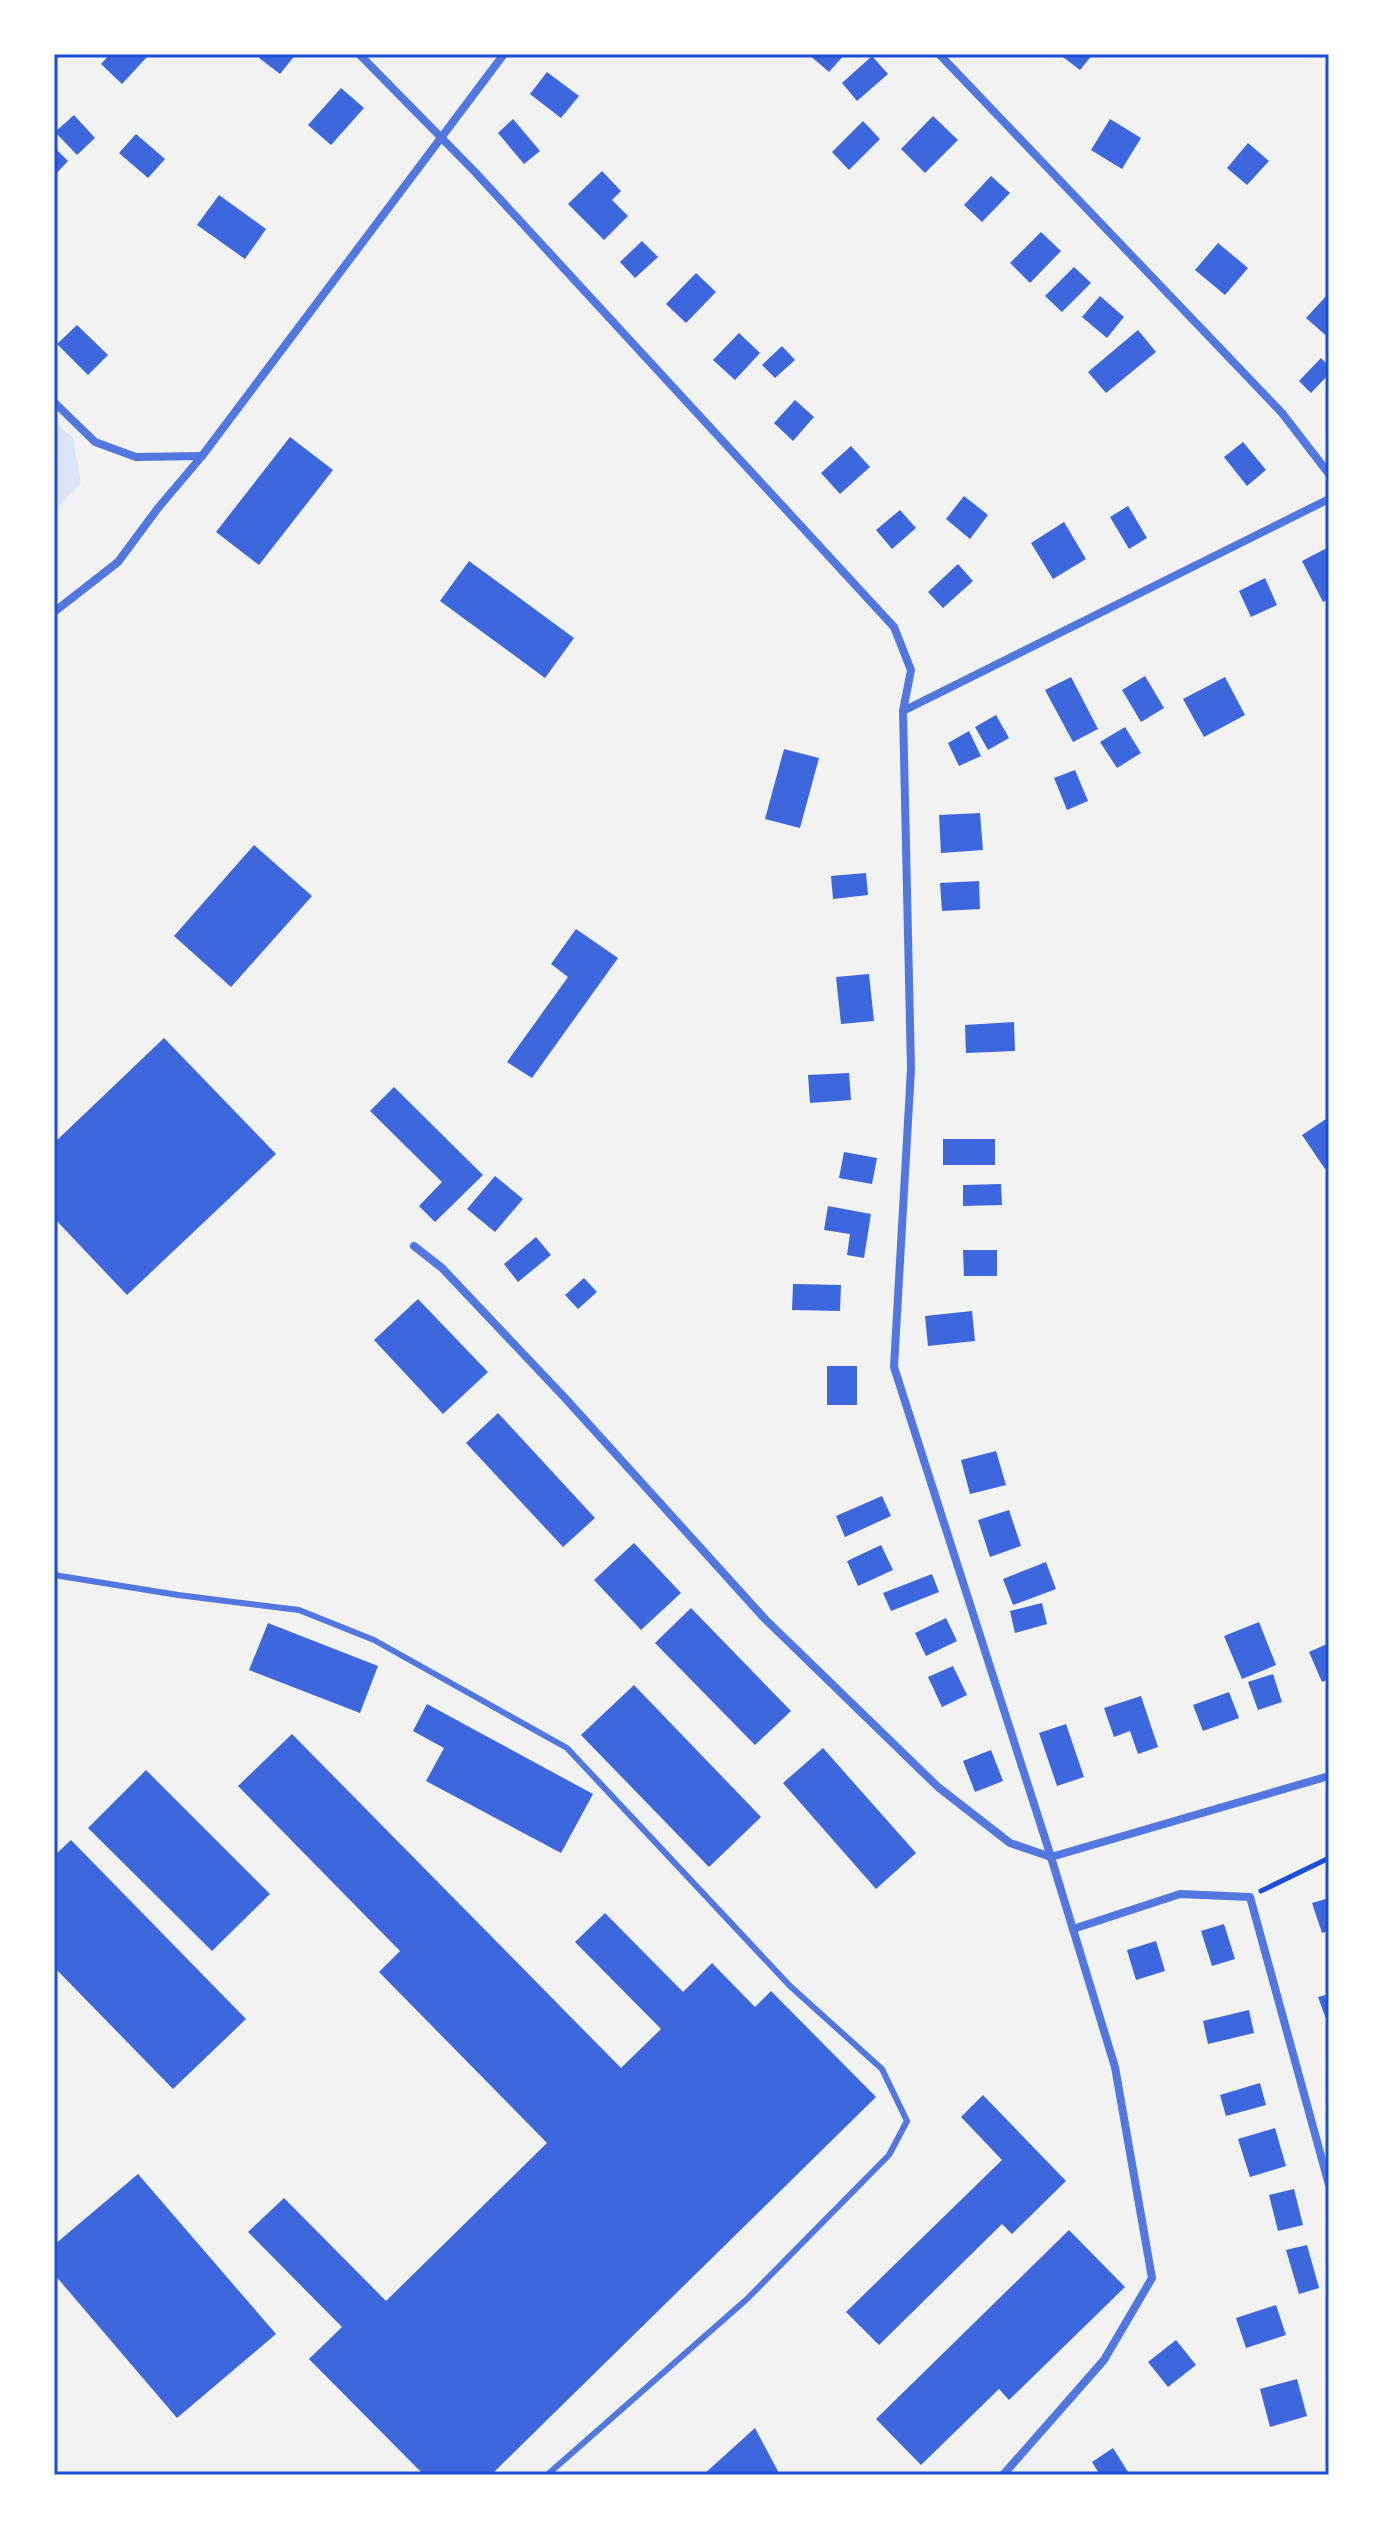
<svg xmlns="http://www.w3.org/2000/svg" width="1383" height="2529" viewBox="0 0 1383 2529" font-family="Manrope,sans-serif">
<rect width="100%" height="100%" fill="#f2f2f2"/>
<!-- green -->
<polygon fill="#dbe4f7" points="54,421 73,438 81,483 54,511"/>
<!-- building -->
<g fill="#3d67dc">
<polygon points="110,54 144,54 147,57 122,84 101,64"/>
<polygon points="262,54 296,54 280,74 259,58"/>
<polygon points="808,54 845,54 829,72"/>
<polygon points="1059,54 1093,54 1080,70"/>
<polygon points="872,56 888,74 857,101 842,83"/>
<polygon points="547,72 579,96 561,118 530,94"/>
<polygon points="341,88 364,108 331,145 308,125"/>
<polygon points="74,115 95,138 77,155 55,132"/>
<polygon points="933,116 958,140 925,173 901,149"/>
<polygon points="513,119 540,151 524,164 498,133"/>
<polygon points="1110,119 1141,138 1122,169 1091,150"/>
<polygon points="863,121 880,139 849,170 832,152"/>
<polygon points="136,134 165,159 148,178 119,153"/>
<polygon points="1248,143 1269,161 1247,185 1227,168"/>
<polygon points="54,147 68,161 54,176"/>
<polygon points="602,171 621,191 612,200 628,216 604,240 568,204"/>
<polygon points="991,176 1010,193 982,222 964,205"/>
<polygon points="219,195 266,229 245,259 197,225"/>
<polygon points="1041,232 1061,251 1030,283 1010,263"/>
<polygon points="642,241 658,257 635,278 620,262"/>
<polygon points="1218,243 1248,268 1225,295 1195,270"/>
<polygon points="1074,267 1091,283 1062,312 1045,296"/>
<polygon points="696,273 716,292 686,323 666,304"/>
<polygon points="1329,293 1329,338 1306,318"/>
<polygon points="1100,296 1124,317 1107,338 1082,317"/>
<polygon points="77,325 108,355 88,375 57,344"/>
<polygon points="1138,330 1156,352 1106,393 1088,372"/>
<polygon points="739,333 760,353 735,380 713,360"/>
<polygon points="782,346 795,360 775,378 762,365"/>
<polygon points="1321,358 1329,366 1329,374 1311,393 1299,381"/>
<polygon points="795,400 814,417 793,441 774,423"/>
<polygon points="290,437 333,470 259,565 216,532"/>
<polygon points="1243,442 1266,470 1247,486 1224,457"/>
<polygon points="851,446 870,467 840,494 821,473"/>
<polygon points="964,496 988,515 970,539 946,519"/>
<polygon points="1128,506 1147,538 1129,549 1110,517"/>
<polygon points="900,510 916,528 892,549 876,530"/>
<polygon points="1064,522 1086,559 1053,579 1031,543"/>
<polygon points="1327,548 1329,553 1329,599 1323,602 1302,561"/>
<polygon points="469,561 574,638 545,678 440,601"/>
<polygon points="958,564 973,581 943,608 928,592"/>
<polygon points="1265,578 1277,605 1251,617 1239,591"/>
<polygon points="1145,676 1164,708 1141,722 1122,690"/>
<polygon points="1071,677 1098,729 1073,742 1045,690"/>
<polygon points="1225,677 1245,715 1204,737 1183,699"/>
<polygon points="996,715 1009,738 988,750 975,727"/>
<polygon points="1125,727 1141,753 1117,768 1100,742"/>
<polygon points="969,731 981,756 959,766 948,743"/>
<polygon points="784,749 819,758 800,828 765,819"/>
<polygon points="1075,770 1088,801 1067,810 1054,778"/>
<polygon points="980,813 983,850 941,853 939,815"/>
<polygon points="254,845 312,896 231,987 174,936"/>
<polygon points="866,873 868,895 833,899 831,876"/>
<polygon points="979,881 980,909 942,911 940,883"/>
<polygon points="576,929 618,958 532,1078 507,1062 568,977 551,964"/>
<polygon points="869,974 874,1021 841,1024 836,977"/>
<polygon points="1014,1022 1015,1051 966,1053 965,1025"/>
<polygon points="164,1038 276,1154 127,1295 54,1218 54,1143"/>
<polygon points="849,1073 851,1100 810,1103 808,1075"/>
<polygon points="394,1087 483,1175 435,1222 419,1206 442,1182 370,1111"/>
<polygon points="1326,1119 1329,1124 1329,1166 1325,1169 1302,1135"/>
<rect x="943" y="1139" width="52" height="26"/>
<polygon points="844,1152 877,1158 872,1184 839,1178"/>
<polygon points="495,1176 523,1199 495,1232 467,1209"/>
<polygon points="1001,1184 1002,1205 963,1206 963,1185"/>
<polygon points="828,1206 871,1214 864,1258 847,1255 850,1234 824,1230"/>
<polygon points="536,1237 551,1255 518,1282 504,1264"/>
<polygon points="963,1250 997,1250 997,1276 964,1276"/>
<polygon points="584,1278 597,1292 578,1309 565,1295"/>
<polygon points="793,1284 841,1285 840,1311 792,1310"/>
<polygon points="418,1299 488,1372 443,1414 374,1340"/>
<polygon points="972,1311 975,1341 928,1346 925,1316"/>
<rect x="827" y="1366" width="30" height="39"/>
<polygon points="498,1413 595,1518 563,1547 466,1443"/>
<polygon points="996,1451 1006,1485 970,1494 961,1460"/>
<polygon points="882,1496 891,1516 845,1537 836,1516"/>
<polygon points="1009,1510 1021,1546 990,1557 978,1520"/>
<polygon points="634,1543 681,1593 641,1630 594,1580"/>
<polygon points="881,1545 893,1570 858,1586 847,1561"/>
<polygon points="1046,1562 1056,1589 1013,1605 1003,1579"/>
<polygon points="932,1574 939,1592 891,1611 883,1593"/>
<polygon points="1042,1603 1047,1624 1015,1633 1010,1611"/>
<polygon points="691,1608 791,1711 755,1745 655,1643"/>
<polygon points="946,1618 957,1641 926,1656 915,1633"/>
<polygon points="1259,1622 1276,1665 1242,1679 1224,1636"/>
<polygon points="268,1623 378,1666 360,1713 249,1670"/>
<polygon points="1329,1643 1329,1679 1322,1682 1309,1652"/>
<polygon points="953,1666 967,1695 942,1707 928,1677"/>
<polygon points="1273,1674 1282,1702 1258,1710 1248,1682"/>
<polygon points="634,1685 761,1817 709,1867 581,1735"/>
<polygon points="1229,1692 1239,1718 1203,1731 1193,1705"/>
<polygon points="1141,1696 1158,1747 1138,1754 1130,1731 1114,1737 1104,1708"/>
<polygon points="427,1704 593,1794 561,1853 426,1781 444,1748 413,1731"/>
<polygon points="1066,1724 1084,1777 1057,1786 1039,1733"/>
<polygon points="292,1734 621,2068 661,2029 575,1942 605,1913 683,1992 712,1963 755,2007 771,1991 876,2097 491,2475 424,2475 309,2359 342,2327 248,2232 284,2198 386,2301 547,2143 379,1972 400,1951 238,1786"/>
<polygon points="823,1748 916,1853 876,1889 783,1783"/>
<polygon points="991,1750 1003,1781 975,1792 963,1761"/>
<polygon points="146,1770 270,1894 212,1951 88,1828"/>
<polygon points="71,1840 246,2019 173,2089 54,1967 54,1856"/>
<polygon points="1329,1898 1329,1931 1322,1933 1312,1903"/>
<polygon points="1224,1924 1235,1959 1212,1966 1201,1931"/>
<polygon points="1156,1941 1165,1971 1136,1980 1127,1950"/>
<polygon points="1329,1994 1329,2027 1318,1997"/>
<polygon points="1249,2010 1254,2033 1208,2044 1203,2021"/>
<polygon points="1260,2083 1266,2105 1226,2116 1220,2095"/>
<polygon points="983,2095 1066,2181 1012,2234 1002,2224 879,2345 846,2312 1002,2160 961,2117"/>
<polygon points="1275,2128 1286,2166 1250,2177 1238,2139"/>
<polygon points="138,2174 276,2334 177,2418 54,2274 54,2245"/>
<polygon points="1294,2189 1303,2225 1278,2231 1269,2195"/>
<polygon points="1069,2230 1125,2287 1009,2400 999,2389 921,2465 876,2419"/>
<polygon points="1307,2245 1319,2288 1299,2294 1286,2250"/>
<polygon points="1276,2305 1286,2335 1246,2348 1236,2318"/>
<polygon points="1176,2340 1196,2365 1168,2387 1148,2362"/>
<polygon points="1297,2379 1307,2416 1270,2427 1260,2389"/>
<polygon points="755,2428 780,2475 703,2475"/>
<polygon points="1113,2448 1130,2475 1100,2475 1092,2462"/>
</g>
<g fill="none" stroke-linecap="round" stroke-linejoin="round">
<!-- path -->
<polyline stroke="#1d4ed8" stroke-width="5" points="1261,1891 1329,1858"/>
<!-- service -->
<polyline stroke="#5277de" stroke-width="6" points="54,1575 178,1595 299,1610 374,1640 567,1748 790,1986 882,2069 907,2121 889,2155 747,2299 547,2475"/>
<!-- minor -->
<g stroke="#5277de" stroke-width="8">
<polyline points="359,54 475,172 894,627 911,670 903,711 911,1069 894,1367 1051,1857 1115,2067 1152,2278 1104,2360 1003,2475"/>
<polyline points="939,54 1282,413 1329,474"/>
<polyline points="54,402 95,442 136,457 202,456"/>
<polyline points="54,612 118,562 158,508 202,456 504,54"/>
<polyline points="903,711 1329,499"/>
<polyline points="414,1246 442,1268 565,1398 765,1619 938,1787 1010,1843 1051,1857"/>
<polyline points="1051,1857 1329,1776"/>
<polyline points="1073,1929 1180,1894 1250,1897 1329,2185"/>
</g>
</g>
<!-- border -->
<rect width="1383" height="2529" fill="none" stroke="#ffffff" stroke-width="112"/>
<rect x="56" y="56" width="1271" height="2417" fill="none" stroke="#1d4ed8" stroke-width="3"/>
</svg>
